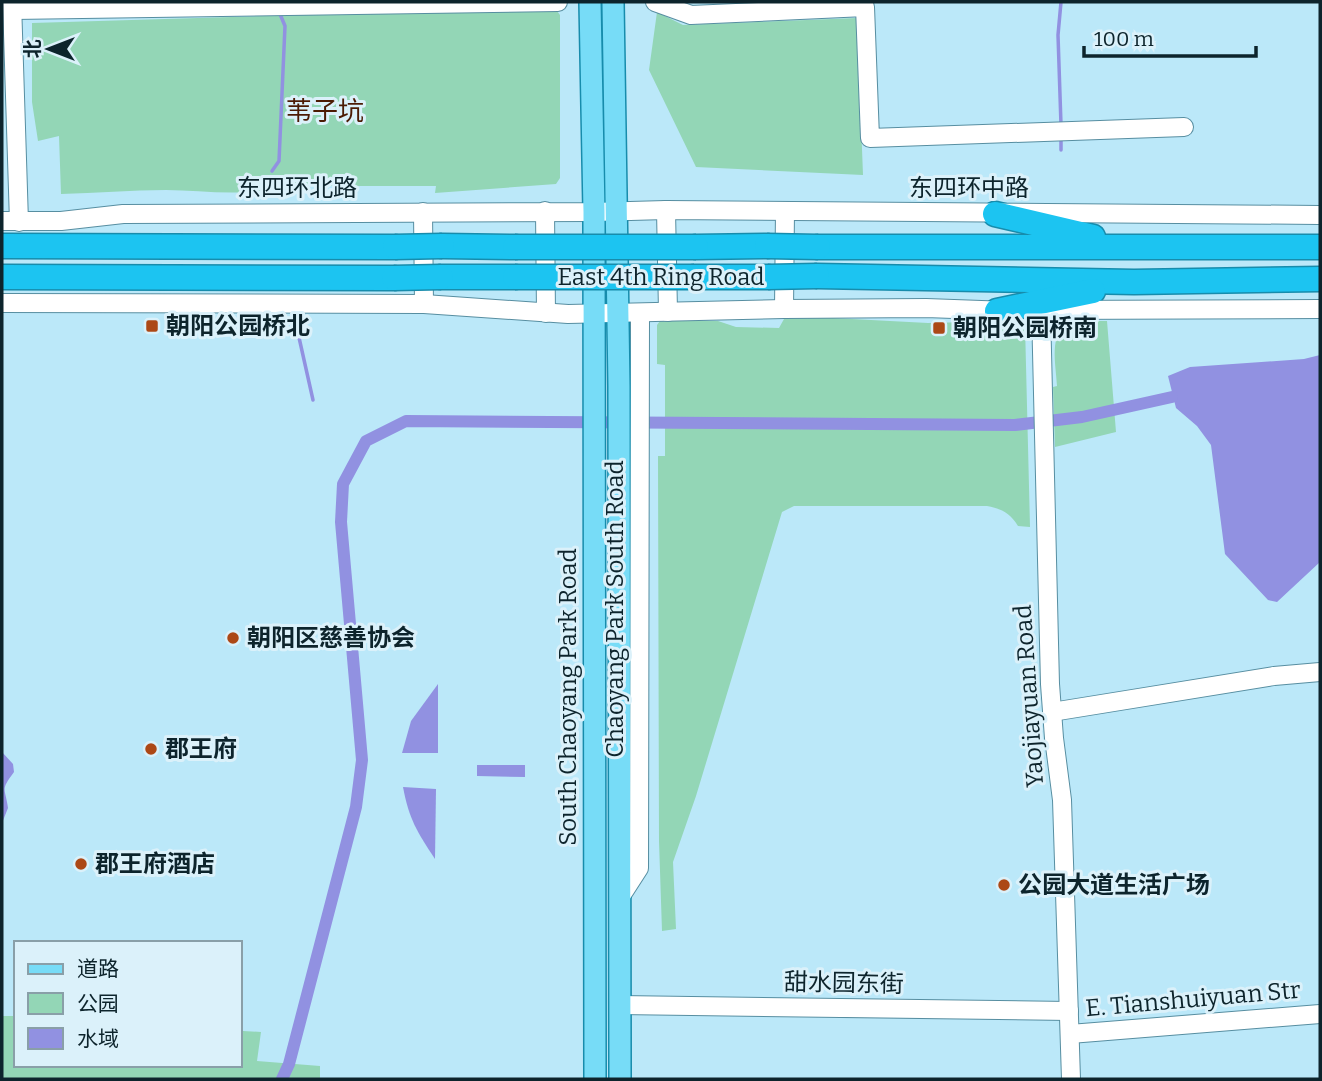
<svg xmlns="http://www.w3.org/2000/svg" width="1322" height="1081" viewBox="0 0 1322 1081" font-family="Bitter,'Noto Sans SC',serif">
<rect width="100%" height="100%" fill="#bbe8f9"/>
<!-- green -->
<g fill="#93d6b6">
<path d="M 554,7 L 560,15 L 560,178 L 556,184 L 435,193 L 436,186 L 281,186 C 244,198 203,190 166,190 C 131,190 96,193 61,194 L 59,136 L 38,141 L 32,102 L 32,23 Z"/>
<polygon points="657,12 683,25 857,18 863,175 696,167 649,70"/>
<path d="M 795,316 L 928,323 L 1012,321 L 1025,325 L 1030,527 L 1018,526 C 1010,513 1002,509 987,506 L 794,506 L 782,512 L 696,796 L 673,862 L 676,929 L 662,931 L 659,841 L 658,456 L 665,456 L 665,365 L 657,364 L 657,325 L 660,321 L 718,321 L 736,327 L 779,328 L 784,319 Z"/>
<path d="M 1069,321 L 1107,321 L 1116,432 L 1055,447 L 1053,387 L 1057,386 C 1056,363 1048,335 1069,321 Z"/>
<polygon points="2,1016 16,1016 16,1065 240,1065 240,1021 242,1021 243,1031 261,1032 257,1061 320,1066 320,1079 2,1079"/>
</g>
<!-- water -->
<g fill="#9191e1">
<polygon points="1320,355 1320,562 1277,602 1268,600 1225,554 1211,445 1197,426 1176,408 1168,376 1190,367 1304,359"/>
<polygon points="438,684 438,753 402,753 411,721"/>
<path d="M 2,752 L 13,764 L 14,772 C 0,791 5,787 8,808 L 2,823 Z"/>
<polygon points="477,765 525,765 525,777 477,776"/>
<path d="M 403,787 L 436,789 L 435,859 C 417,832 409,819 403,787 Z"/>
</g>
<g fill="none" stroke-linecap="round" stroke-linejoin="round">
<!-- stream -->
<g stroke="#9191e1" stroke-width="3.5">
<polyline points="1061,125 1058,35 1061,2"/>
<polyline points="1061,137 1061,150"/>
<polyline points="272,171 279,161 285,26 280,14"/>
<polyline points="298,333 313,400"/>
</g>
<!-- canal -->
<polyline stroke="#9191e1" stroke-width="12" points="282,1079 289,1064 356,807 362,760 341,522 343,484 366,441 406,421 1015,425 1082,417 1172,397"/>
<!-- minor casing -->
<g stroke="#578ea1" stroke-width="20">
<g id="minor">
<polyline points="12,2 19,222"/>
<polyline points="655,2 691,15 865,7 870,138 1184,127"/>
<polyline points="13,10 558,2"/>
<polyline points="666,210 668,312"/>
<polyline points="545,211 546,313"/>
<polyline points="423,212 424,304"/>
<polyline points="2,221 61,221 123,214 594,212 666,210 1320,215"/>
<polyline points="2,303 424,304 568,314 784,309 926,308 1009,311"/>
<polyline points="784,309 785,211"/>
<polyline points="1041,310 1320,309"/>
<polyline points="1041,310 1050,684 1054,738 1062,800 1071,1079"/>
<polyline points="1052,712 1274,676 1320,672"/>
<polyline points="619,899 639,868 640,313"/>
<polyline points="619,1005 1069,1011"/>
<polyline points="1070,1034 1320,1014"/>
</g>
</g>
<!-- major casing -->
<g stroke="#178cac" stroke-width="24">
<g id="major">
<polyline points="590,2 594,212 595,1079"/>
<polyline points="613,2 619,386 620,1079"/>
</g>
</g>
<!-- highway casing -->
<g stroke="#178cac" stroke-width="27">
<g id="highway">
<polyline points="995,214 1093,237"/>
<polyline points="2,246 395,247"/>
<polyline points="442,246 515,247"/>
<polyline points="696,247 767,246"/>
<polyline points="818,247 1320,247"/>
<polyline points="817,276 1134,282 1320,279"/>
<polyline points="2,277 394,278"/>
<polyline points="441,277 515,277"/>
<polyline points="694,277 768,277"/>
<polyline points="997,311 1093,291"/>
</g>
</g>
<!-- minor -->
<use href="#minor" stroke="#fff" stroke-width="18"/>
<!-- major -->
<use href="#major" stroke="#77dcf7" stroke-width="21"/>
<!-- highway -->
<use href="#highway" stroke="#1cc4f1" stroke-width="24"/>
<!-- highway-bridge casing -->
<g stroke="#178cac" stroke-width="27" stroke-linecap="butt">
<g id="highway-bridge">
<polyline points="767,246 818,247"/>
<polyline points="395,247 442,246"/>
<polyline points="515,247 696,247"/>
<polyline points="515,277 694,277"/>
<polyline points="768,277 817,276"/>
<polyline points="394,278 441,277"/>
</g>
</g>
<!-- highway-bridge -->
<use href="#highway-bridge" stroke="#1cc4f1" stroke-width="24"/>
</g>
<!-- markers -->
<g fill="#ac4816" stroke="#dbf1fa" stroke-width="2.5">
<rect x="145" y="319" width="14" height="14" rx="3.5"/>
<rect x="932" y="321" width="14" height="14" rx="3.5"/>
<circle cx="233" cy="638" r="7"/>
<circle cx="151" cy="749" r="7"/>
<circle cx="81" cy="864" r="7"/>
<circle cx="1004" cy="885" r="7"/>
</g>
<g text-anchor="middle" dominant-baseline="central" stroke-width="6" stroke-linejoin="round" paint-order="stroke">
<!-- street labels -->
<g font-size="24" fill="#0d242c" stroke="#dbf1fa">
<text x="297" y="188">东四环北路</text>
<text x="969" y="188">东四环中路</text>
<text x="661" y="277">East 4th Ring Road</text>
<text transform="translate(615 609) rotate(-90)">Chaoyang Park South Road</text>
<text transform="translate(1029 696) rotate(-94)">Yaojiayuan Road</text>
<text transform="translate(568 697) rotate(-90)">South Chaoyang Park Road</text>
<text transform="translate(844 983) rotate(1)">甜水园东街</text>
<text transform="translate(1193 999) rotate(-5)">E. Tianshuiyuan Str</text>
</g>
<!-- poi labels -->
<g font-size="24" font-weight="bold" fill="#0d242c" stroke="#dbf1fa" text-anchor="start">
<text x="166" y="326">朝阳公园桥北</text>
<text x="953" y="328">朝阳公园桥南</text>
<text x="247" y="638">朝阳区慈善协会</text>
<text x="165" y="749">郡王府</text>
<text x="95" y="864">郡王府酒店</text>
<text x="1018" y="885">公园大道生活广场</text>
</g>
<!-- neighbourhood labels -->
<g font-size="26" fill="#4b1b04" stroke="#dbf1fa">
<text x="325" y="111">苇子坑</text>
</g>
</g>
<!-- border -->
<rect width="1322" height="1081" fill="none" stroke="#0d242c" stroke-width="7"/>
<!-- legend -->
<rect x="14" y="941" width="228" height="126" fill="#dbf1fa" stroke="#899fa8" stroke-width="2"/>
<rect x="28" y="964" width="35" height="10" fill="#77dcf7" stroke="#899fa8" stroke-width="2"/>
<text x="77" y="976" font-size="21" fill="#0d242c">道路</text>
<rect x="28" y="993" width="35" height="21" fill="#93d6b6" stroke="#899fa8" stroke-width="2"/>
<text x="77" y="1011" font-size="21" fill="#0d242c">公园</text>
<rect x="28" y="1028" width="35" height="21" fill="#9191e1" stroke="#899fa8" stroke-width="2"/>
<text x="77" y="1046" font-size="21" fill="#0d242c">水域</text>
<!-- north arrow -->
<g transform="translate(49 49) rotate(270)" stroke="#dbf1fa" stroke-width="5" paint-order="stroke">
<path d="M0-5L12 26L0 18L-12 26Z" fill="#0d242c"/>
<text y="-10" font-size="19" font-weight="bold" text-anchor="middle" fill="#0d242c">北</text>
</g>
<!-- scale -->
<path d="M1084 46v10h172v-10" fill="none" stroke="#0d242c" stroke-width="3.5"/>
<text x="1094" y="46" font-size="21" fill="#0d242c" stroke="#dbf1fa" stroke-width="5" paint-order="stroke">100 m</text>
</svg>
